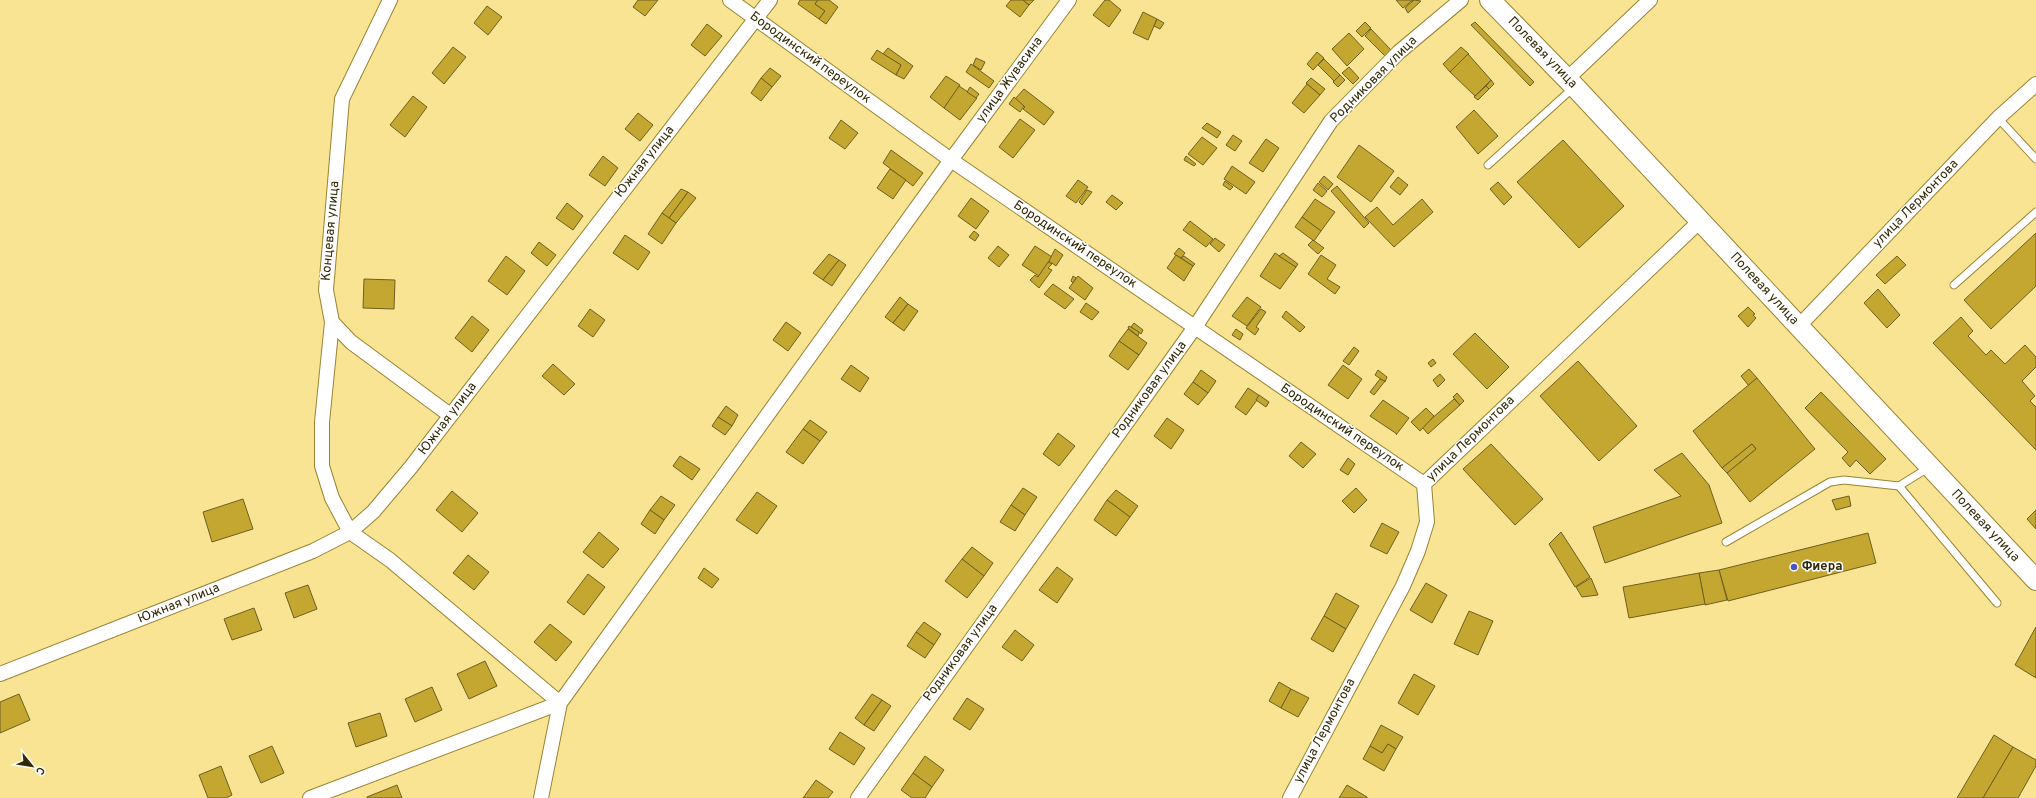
<svg xmlns="http://www.w3.org/2000/svg" width="2036" height="798" viewBox="0 0 2036 798" font-family="Overpass,sans-serif">
<rect width="100%" height="100%" fill="#f9e494"/>
<!-- building -->
<g fill="#c3a730" stroke="#6e5f22">
<polygon points="638,0 658,0 645,16 633,7"/>
<polygon points="800,0 818,0 815,4 825,11 819,19 798,4"/>
<polygon points="818,0 829,0 838,7 826,24 819,19 825,11 815,4"/>
<polygon points="1011,0 1023,0 1029,5 1020,17 1006,6"/>
<polygon points="1023,0 1034,0 1029,5"/>
<polygon points="1105,0 1109,0 1121,10 1109,27 1093,15"/>
<polygon points="1396,0 1413,0 1403,8"/>
<polygon points="1414,0 1421,1 1408,13 1405,8"/>
<polygon points="487,6 502,17 488,35 474,23"/>
<polygon points="1143,12 1157,19 1148,40 1133,33"/>
<polygon points="1157,19 1164,23 1160,29 1154,26"/>
<polygon points="1365,22 1371,28 1362,37 1356,31"/>
<polygon points="1475,22 1534,82 1530,86 1471,25"/>
<polygon points="707,24 722,36 705,56 691,45"/>
<polygon points="1371,29 1391,50 1385,56 1365,36"/>
<polygon points="1349,33 1364,49 1347,66 1332,49"/>
<polygon points="453,47 466,57 444,84 432,73"/>
<polygon points="1461,47 1469,54 1450,72 1443,64"/>
<polygon points="888,48 913,66 904,79 896,75 901,65 883,54"/>
<polygon points="877,50 901,65 896,75 871,59"/>
<polygon points="1317,52 1324,58 1313,70 1307,64"/>
<polygon points="1468,54 1491,80 1475,96 1450,72"/>
<polygon points="976,58 985,62 981,70 973,65"/>
<polygon points="1324,59 1340,75 1334,81 1318,65"/>
<polygon points="971,64 994,81 989,88 966,72"/>
<polygon points="1349,67 1359,78 1353,84 1342,73"/>
<polygon points="770,68 781,76 772,87 761,78"/>
<polygon points="1340,75 1345,80 1338,87 1333,82"/>
<polygon points="946,76 960,85 944,108 930,97"/>
<polygon points="761,78 772,87 761,101 751,93"/>
<polygon points="1311,78 1325,89 1320,95 1306,83"/>
<polygon points="1491,80 1494,84 1488,90 1486,86"/>
<polygon points="1307,84 1320,95 1304,113 1292,103"/>
<polygon points="959,86 977,98 960,120 944,108"/>
<polygon points="1486,86 1489,89 1478,100 1474,97"/>
<polygon points="970,87 979,94 976,98 967,92"/>
<polygon points="1024,89 1054,112 1044,125 1023,109 1025,107 1015,99"/>
<polygon points="413,96 427,107 405,137 390,125"/>
<polygon points="1014,97 1024,106 1020,112 1009,104"/>
<polygon points="1474,110 1498,136 1478,154 1456,127"/>
<polygon points="638,113 653,125 640,141 625,129"/>
<polygon points="1020,119 1035,130 1013,158 999,147"/>
<polygon points="841,120 858,133 845,149 829,138"/>
<polygon points="1207,123 1221,132 1217,138 1202,128"/>
<polygon points="1233,135 1242,141 1235,151 1226,145"/>
<polygon points="1202,137 1217,148 1203,165 1188,154"/>
<polygon points="1266,139 1279,148 1263,172 1249,163"/>
<polygon points="1563,140 1624,206 1579,248 1517,182"/>
<polygon points="1359,145 1394,171 1371,202 1337,177"/>
<polygon points="891,150 923,173 913,186 883,163"/>
<polygon points="603,156 618,168 605,186 589,175"/>
<polygon points="1186,156 1196,164 1194,166 1184,160"/>
<polygon points="1232,166 1255,182 1246,194 1224,179"/>
<polygon points="890,169 906,180 893,199 877,188"/>
<polygon points="1324,176 1333,184 1328,190 1319,182"/>
<polygon points="1398,177 1408,185 1400,195 1390,187"/>
<polygon points="1078,180 1088,187 1076,203 1066,196"/>
<polygon points="1225,181 1233,187 1230,190 1223,185"/>
<polygon points="1498,182 1512,197 1504,205 1490,189"/>
<polygon points="1318,183 1327,191 1322,197 1313,190"/>
<polygon points="1337,186 1369,223 1364,228 1331,191"/>
<polygon points="681,189 688,192 669,218 662,213"/>
<polygon points="1087,190 1092,192 1082,205 1079,202"/>
<polygon points="688,192 696,198 676,223 669,218"/>
<polygon points="1112,195 1123,203 1116,210 1106,202"/>
<polygon points="971,198 989,211 976,229 958,216"/>
<polygon points="1315,199 1335,212 1321,231 1302,217"/>
<polygon points="1422,199 1433,212 1394,247 1365,217 1377,207 1393,225"/>
<polygon points="567,203 583,216 573,230 556,218"/>
<polygon points="662,213 676,223 662,244 648,234"/>
<polygon points="1302,217 1321,231 1314,241 1295,227"/>
<polygon points="1190,221 1213,239 1206,247 1183,230"/>
<polygon points="974,231 979,235 975,241 969,237"/>
<polygon points="2036,233 2036,286 1991,329 1964,300"/>
<polygon points="625,235 650,252 638,270 613,253"/>
<polygon points="1215,238 1225,245 1219,252 1210,244"/>
<polygon points="1313,240 1324,248 1318,254 1308,245"/>
<polygon points="539,242 556,255 547,266 531,253"/>
<polygon points="998,246 1009,255 999,267 988,258"/>
<polygon points="1035,246 1052,257 1039,276 1022,265"/>
<polygon points="1179,248 1185,253 1181,258 1174,254"/>
<polygon points="1055,249 1063,255 1056,266 1049,261"/>
<polygon points="1275,253 1296,267 1280,289 1260,276"/>
<polygon points="1283,253 1298,264 1296,267 1279,256"/>
<polygon points="829,254 839,260 823,280 813,273"/>
<polygon points="1176,255 1193,266 1184,281 1167,268"/>
<polygon points="1321,255 1336,265 1327,279 1340,287 1335,294 1308,274"/>
<polygon points="506,256 525,271 507,295 488,281"/>
<polygon points="1184,256 1195,264 1193,266 1181,258"/>
<polygon points="1897,256 1906,265 1885,284 1876,275"/>
<polygon points="839,260 846,265 832,286 823,280"/>
<polygon points="1048,262 1052,264 1048,268 1052,270 1039,288 1030,280 1035,275 1038,277"/>
<polygon points="1073,276 1076,278 1073,283 1071,281"/>
<polygon points="1078,276 1093,288 1085,300 1069,288"/>
<polygon points="364,279 395,280 394,309 363,308"/>
<polygon points="1053,284 1074,299 1065,309 1044,294"/>
<polygon points="1878,289 1900,315 1887,328 1864,303"/>
<polygon points="900,297 908,304 893,323 885,317"/>
<polygon points="1247,297 1261,307 1247,326 1232,316"/>
<polygon points="1086,303 1099,312 1092,320 1080,312"/>
<polygon points="908,304 918,311 904,331 893,323"/>
<polygon points="1748,307 1755,314 1753,315 1756,318 1748,327 1738,316"/>
<polygon points="590,309 605,320 593,337 578,326"/>
<polygon points="1261,309 1266,312 1256,327 1259,329 1255,335 1246,328"/>
<polygon points="1286,311 1305,327 1300,332 1282,317"/>
<polygon points="472,316 489,330 472,352 455,338"/>
<polygon points="1961,317 1973,331 1968,336 1986,355 1991,350 2005,364 2025,345 2036,357 2036,367 2022,381 2035,396 2030,401 2036,407 2036,450 1933,343"/>
<polygon points="786,322 801,333 788,351 773,340"/>
<polygon points="1134,323 1143,330 1141,334 1131,327"/>
<polygon points="1129,326 1139,332 1138,336 1128,328"/>
<polygon points="1128,329 1147,343 1139,355 1119,341"/>
<polygon points="1236,329 1243,334 1240,340 1232,335"/>
<polygon points="1475,333 1509,367 1487,389 1453,354"/>
<polygon points="1119,341 1139,355 1128,370 1109,356"/>
<polygon points="1354,347 1359,351 1349,365 1343,361"/>
<polygon points="1433,359 1436,363 1431,367 1428,363"/>
<polygon points="1578,361 1637,426 1599,461 1540,396"/>
<polygon points="553,364 575,384 564,395 542,376"/>
<polygon points="851,365 869,378 860,392 841,379"/>
<polygon points="1343,365 1362,379 1348,399 1328,385"/>
<polygon points="1749,369 1757,378 1749,386 1741,376"/>
<polygon points="1201,370 1216,381 1208,393 1193,382"/>
<polygon points="1378,370 1387,377 1385,382 1375,375"/>
<polygon points="1440,374 1445,380 1438,387 1433,380"/>
<polygon points="1757,378 1815,449 1750,502 1727,473 1756,449 1752,444 1722,468 1693,431"/>
<polygon points="1380,379 1385,381 1374,395 1370,392"/>
<polygon points="1193,382 1208,393 1198,405 1184,394"/>
<polygon points="1248,388 1260,396 1246,415 1235,407"/>
<polygon points="1821,392 1886,459 1870,474 1856,460 1850,467 1842,458 1848,452 1805,408"/>
<polygon points="1457,393 1464,401 1460,405 1453,397"/>
<polygon points="1259,395 1269,402 1266,407 1256,400"/>
<polygon points="1454,399 1460,405 1428,434 1422,427"/>
<polygon points="1383,400 1409,418 1396,435 1397,434 1370,416"/>
<polygon points="726,406 738,415 732,426 718,417"/>
<polygon points="1426,408 1434,416 1420,431 1411,422"/>
<polygon points="718,417 732,426 725,435 712,426"/>
<polygon points="1167,418 1184,430 1171,449 1154,436"/>
<polygon points="810,420 827,432 820,441 803,429"/>
<polygon points="803,429 820,441 803,464 786,452"/>
<polygon points="1058,433 1075,446 1059,466 1043,454"/>
<polygon points="1301,442 1316,454 1303,468 1289,456"/>
<polygon points="1491,444 1543,499 1515,525 1463,469"/>
<polygon points="1752,444 1756,449 1727,473 1722,468"/>
<polygon points="1682,453 1709,485 1722,523 1605,563 1593,527 1681,496 1654,470"/>
<polygon points="680,456 700,469 692,480 673,466"/>
<polygon points="1348,458 1355,464 1348,475 1340,470"/>
<polygon points="1023,488 1037,497 1025,515 1011,505"/>
<polygon points="1356,488 1367,500 1354,513 1342,501"/>
<polygon points="1116,490 1138,506 1130,517 1107,500"/>
<polygon points="452,491 478,513 462,532 436,510"/>
<polygon points="757,492 777,506 757,534 736,520"/>
<polygon points="661,496 675,505 664,520 650,510"/>
<polygon points="1849,496 1851,506 1836,510 1832,500"/>
<polygon points="243,499 253,529 212,542 203,512"/>
<polygon points="1107,500 1130,517 1116,536 1094,520"/>
<polygon points="1011,505 1025,515 1015,531 1000,522"/>
<polygon points="650,510 664,520 655,534 641,524"/>
<polygon points="2036,510 2036,529 2027,519"/>
<polygon points="1382,523 1399,532 1387,554 1370,546"/>
<polygon points="599,532 619,549 603,568 583,552"/>
<polygon points="1561,532 1590,577 1575,587 1549,544"/>
<polygon points="1868,533 1876,563 1728,601 1719,570"/>
<polygon points="972,547 993,563 984,576 962,559"/>
<polygon points="468,555 489,572 474,590 453,573"/>
<polygon points="962,559 984,576 967,598 945,581"/>
<polygon points="1057,567 1073,579 1057,603 1039,590"/>
<polygon points="704,568 719,579 712,588 698,578"/>
<polygon points="1719,570 1727,600 1705,605 1699,573"/>
<polygon points="1699,573 1705,604 1629,618 1623,587"/>
<polygon points="588,574 605,587 584,615 567,602"/>
<polygon points="1591,578 1598,595 1582,597 1576,587"/>
<polygon points="1426,583 1447,595 1432,623 1410,610"/>
<polygon points="308,585 317,609 294,618 285,593"/>
<polygon points="1336,593 1359,606 1346,629 1324,616"/>
<polygon points="254,608 262,630 232,640 224,619"/>
<polygon points="1469,611 1493,621 1478,655 1454,644"/>
<polygon points="1324,616 1346,629 1333,652 1311,639"/>
<polygon points="924,622 941,634 934,645 916,632"/>
<polygon points="550,624 572,642 556,661 534,642"/>
<polygon points="2036,627 2036,678 2015,665"/>
<polygon points="1015,630 1034,645 1022,661 1002,647"/>
<polygon points="916,632 934,645 925,658 907,646"/>
<polygon points="485,661 497,686 469,699 457,674"/>
<polygon points="1414,674 1435,686 1418,715 1398,703"/>
<polygon points="1279,682 1291,689 1281,708 1269,701"/>
<polygon points="432,687 442,710 415,722 405,699"/>
<polygon points="1291,689 1309,698 1298,717 1281,708"/>
<polygon points="19,694 30,720 0,733 0,702"/>
<polygon points="872,694 882,700 864,725 855,718"/>
<polygon points="967,698 984,709 970,730 953,719"/>
<polygon points="882,700 891,706 874,731 864,725"/>
<polygon points="380,713 387,736 356,747 348,723"/>
<polygon points="1381,725 1403,737 1396,749 1388,744 1382,753 1370,746"/>
<polygon points="840,732 865,748 854,765 829,749"/>
<polygon points="1994,735 2013,747 1983,798 1957,798"/>
<polygon points="1388,744 1396,749 1384,771 1363,759 1370,746 1382,753"/>
<polygon points="272,746 284,773 261,783 249,756"/>
<polygon points="2013,747 2036,760 2036,766 2018,798 1983,798"/>
<polygon points="925,756 944,770 932,787 913,773"/>
<polygon points="221,766 232,795 226,798 208,798 199,775"/>
<polygon points="913,773 932,787 925,798 912,798 901,790"/>
<polygon points="816,780 833,792 828,798 803,798"/>
<polygon points="397,785 402,798 367,798 367,797"/>
<polygon points="1347,785 1367,797 1367,798 1339,798"/>
</g>
<g fill="none" stroke-linecap="round" stroke-linejoin="round">
<!-- lane casing -->
<g stroke="#988433" stroke-width="9">
<g id="lane">
<polyline points="1998,118 2036,159"/>
<polyline points="1488,165 1573,88"/>
<polyline points="1954,285 2036,212"/>
<polyline points="1899,486 1997,603"/>
<polyline points="1726,542 1830,482 1844,480 1899,486 1928,468"/>
</g>
</g>
<!-- street casing -->
<g stroke="#988433" stroke-width="16">
<g id="street">
<polyline points="390,0 342,99 326,290 332,322 351,342 450,415"/>
<polyline points="730,0 951,160 1424,484"/>
<polyline points="1567,79 1650,0"/>
<polyline points="332,322 322,422 322,466 332,498 350,532 390,560 560,703"/>
<polyline points="1798,327 1998,118 2036,84"/>
<polyline points="0,674 313,551 350,532 373,512 411,467 770,0"/>
<polyline points="310,798 560,703"/>
<polyline points="541,798 560,703 951,160 1069,0"/>
<polyline points="858,798 1195,327 1331,121 1399,52 1461,0"/>
<polyline points="1290,798 1403,586 1418,551 1427,522 1424,484 1700,221"/>
</g>
</g>
<!-- secondary casing -->
<g stroke="#988433" stroke-width="22">
<polyline id="secondary" points="1490,0 1575,87 2036,580"/>
</g>
<!-- lane -->
<use href="#lane" stroke="#fff" stroke-width="7"/>
<!-- street -->
<use href="#street" stroke="#fff" stroke-width="14"/>
<!-- secondary -->
<use href="#secondary" stroke="#fff" stroke-width="20"/>
</g>
<!-- markers -->
<circle fill="#4c54c9" stroke="#fff" stroke-width="1.5" cx="1794" cy="567" r="4"/>
<g text-anchor="middle" dominant-baseline="central" stroke-width="3" stroke-linejoin="round" paint-order="stroke">
<!-- street labels -->
<g font-size="13" fill="#322a07" stroke="#fff">
<text transform="translate(1542 53) rotate(46)">Полевая улица</text>
<text transform="translate(810 58) rotate(36)">Бородинский переулок</text>
<text transform="translate(1010 80) rotate(-54)">улица Жувасина</text>
<text transform="translate(1374 80) rotate(-45)">Родниковая улица</text>
<text transform="translate(645 162) rotate(-52)">Южная улица</text>
<text transform="translate(1916 204) rotate(-46)">улица Лермонтова</text>
<text transform="translate(331 231) rotate(-85)">Концевая улица</text>
<text transform="translate(1075 245) rotate(34)">Бородинский переулок</text>
<text transform="translate(1764 289) rotate(47)">Полевая улица</text>
<text transform="translate(1150 390) rotate(-54)">Родниковая улица</text>
<text transform="translate(448 419) rotate(-53)">Южная улица</text>
<text transform="translate(1342 428) rotate(34)">Бородинский переулок</text>
<text transform="translate(1471 439) rotate(-44)">улица Лермонтова</text>
<text transform="translate(1985 526) rotate(47)">Полевая улица</text>
<text transform="translate(179 604) rotate(-22)">Южная улица</text>
<text transform="translate(961 653) rotate(-54)">Родниковая улица</text>
<text transform="translate(1325 731) rotate(-62)">улица Лермонтова</text>
</g>
<!-- poi labels -->
<g font-size="13" font-weight="bold" fill="#322a07" stroke="#fff" text-anchor="start">
<text x="1802" y="567">Фиера</text>
</g>
</g>
<!-- north arrow -->
<g transform="translate(32 766) rotate(120)" stroke="#ffffff" stroke-width="3" paint-order="stroke">
<path d="M0-3L7 15L0 10L-7 15Z" fill="#322a07"/>
<text y="-6" font-size="11" font-weight="bold" text-anchor="middle" fill="#322a07">С</text>
</g>
</svg>
